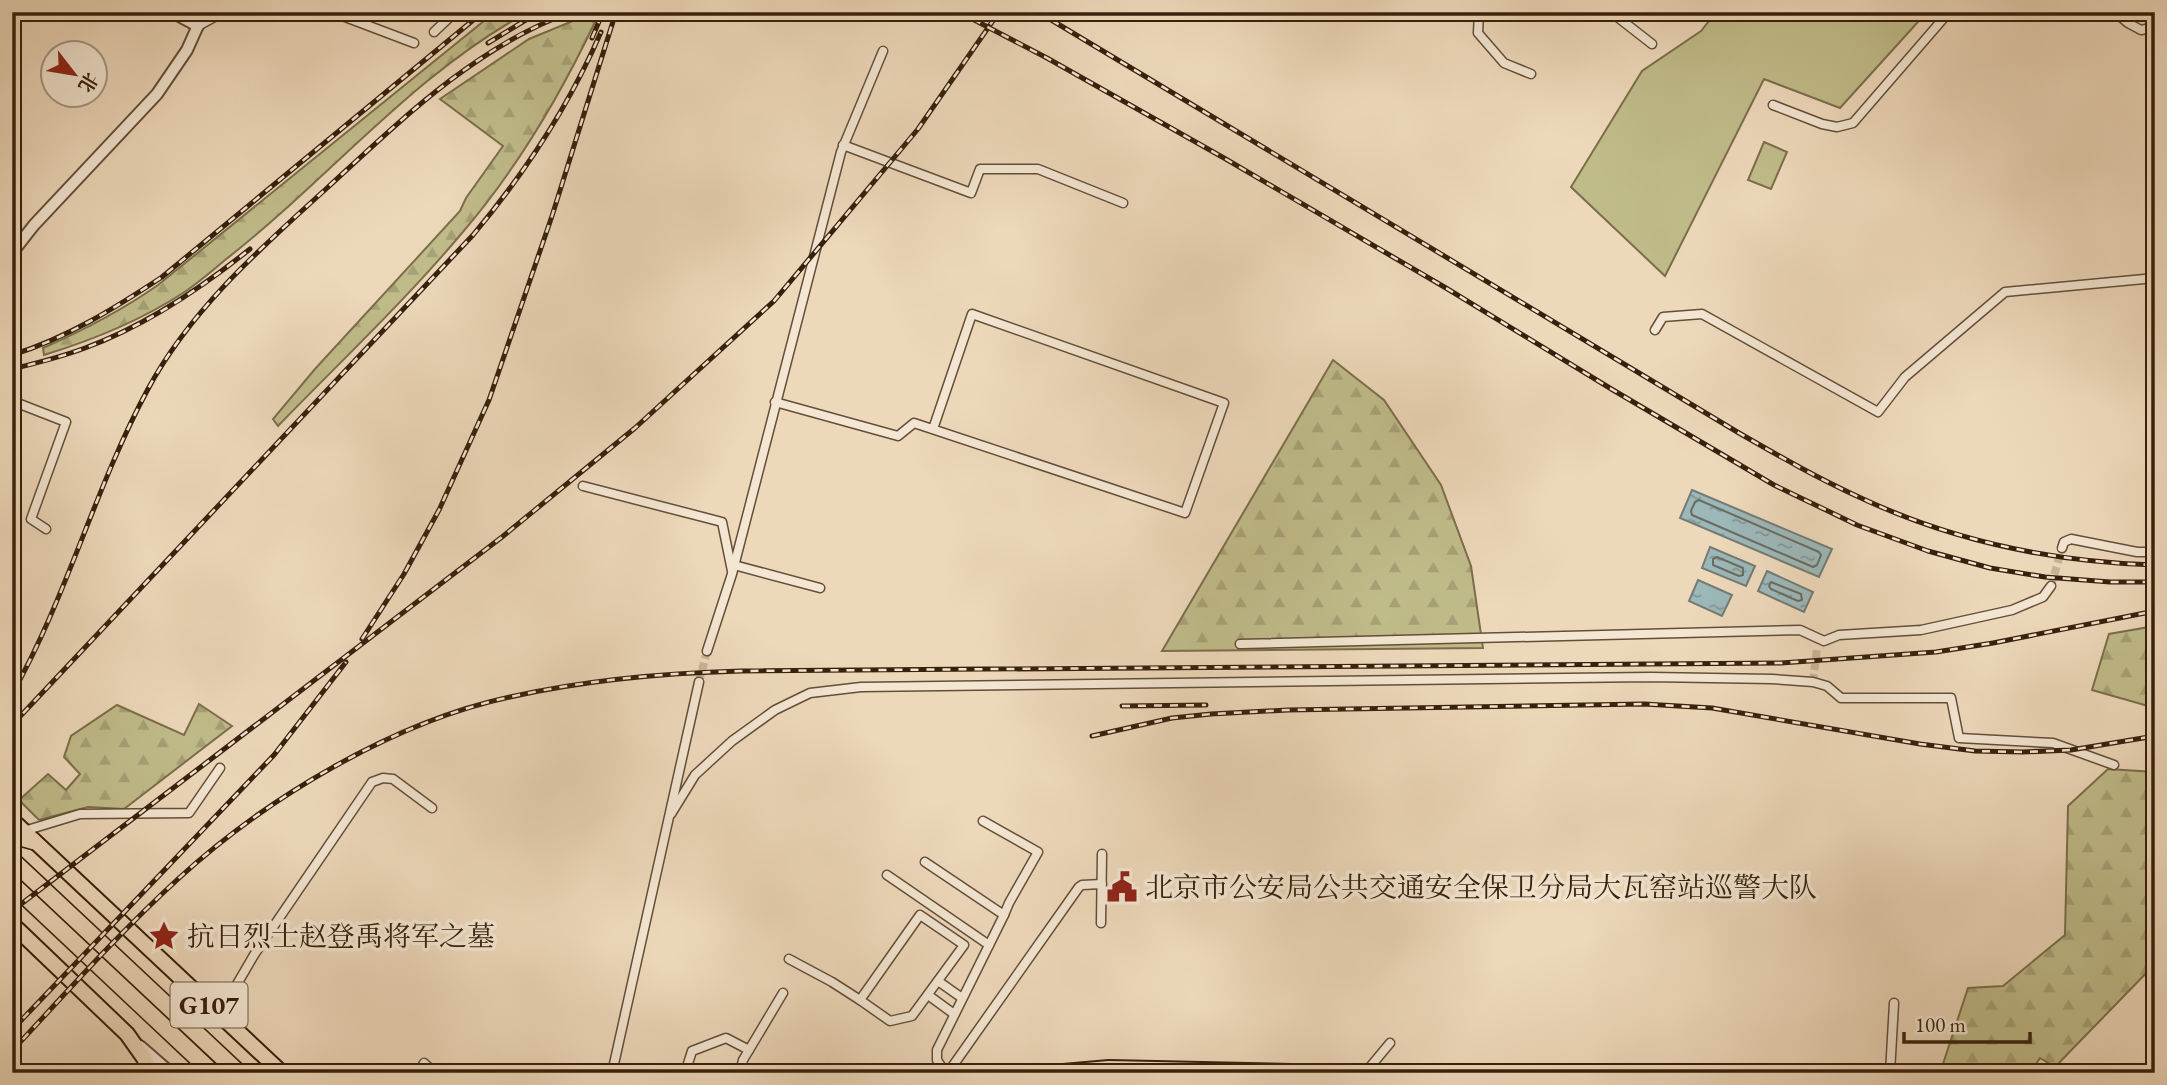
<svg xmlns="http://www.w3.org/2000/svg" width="2167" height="1085" viewBox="0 0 2167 1085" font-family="'EB Garamond','Noto Serif SC',serif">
<defs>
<pattern id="forest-firs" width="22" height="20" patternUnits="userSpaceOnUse" patternTransform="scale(1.75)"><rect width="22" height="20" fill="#c0bc8a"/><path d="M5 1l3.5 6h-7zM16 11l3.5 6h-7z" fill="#a6a176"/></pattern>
<pattern id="water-ripples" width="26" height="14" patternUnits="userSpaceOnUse" patternTransform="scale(1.75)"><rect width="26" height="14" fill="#9cb8b9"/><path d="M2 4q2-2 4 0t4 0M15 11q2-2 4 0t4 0" fill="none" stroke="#809595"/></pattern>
</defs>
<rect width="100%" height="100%" fill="#edd8ba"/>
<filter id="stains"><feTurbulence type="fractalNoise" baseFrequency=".00286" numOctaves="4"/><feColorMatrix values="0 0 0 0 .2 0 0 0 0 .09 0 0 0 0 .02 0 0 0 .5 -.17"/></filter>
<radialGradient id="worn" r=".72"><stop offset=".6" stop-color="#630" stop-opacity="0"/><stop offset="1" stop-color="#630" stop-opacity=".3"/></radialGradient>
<!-- green -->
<g fill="#c0bc8a" stroke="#7c6e4b" stroke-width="2">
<polygon points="1716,12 1927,12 1840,108 1764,79 1665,276 1571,187 1642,71 1701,31"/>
<polygon points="1764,142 1787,152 1771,189 1748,180"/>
</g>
<!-- forest -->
<g fill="url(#forest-firs)" stroke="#7c6e4b" stroke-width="2">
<path d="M 495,12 L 528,12 C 412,75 328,180 225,260 C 212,271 198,283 183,293 C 140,321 93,340 44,355 L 43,348 C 84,330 121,311 158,285 Z"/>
<path d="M 580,18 L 595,22 C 559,98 516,170 462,233 C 405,301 340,362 278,426 L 273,419 L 315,369 L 460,211 L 466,198 L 503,146 L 440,99 L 529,39 Z"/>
<polygon points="1333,360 1384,400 1441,485 1471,566 1483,648 1162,651"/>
<polygon points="2155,626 2155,708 2092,690 2109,634"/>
<polygon points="199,704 232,726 124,809 88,807 39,820 19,800 48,774 66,790 80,774 64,757 71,736 117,705 184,735"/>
<polygon points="2108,769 2155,772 2155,964 2055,1067 2040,1058 2030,1073 1940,1073 1968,988 2003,986 2065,935 2068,806"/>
</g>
<!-- water -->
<g fill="url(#water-ripples)" stroke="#747b74" stroke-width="2">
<polygon points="1692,490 1832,549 1819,577 1680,518"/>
<polygon points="1710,547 1755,566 1746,586 1702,568"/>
<polygon points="1767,571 1813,592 1804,612 1758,591"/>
<polygon points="1698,580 1732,595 1722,616 1689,601"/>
</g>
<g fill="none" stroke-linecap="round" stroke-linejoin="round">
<!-- shore -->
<g stroke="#6a6c62" stroke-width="2">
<polygon points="1699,500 1819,552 1821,555 1817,565 1813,567 1692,515 1691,511 1695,502"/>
<polygon points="1717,557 1743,568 1743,575 1739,576 1713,565 1713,559"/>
<polygon points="1771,582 1801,594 1802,600 1798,601 1771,589 1769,586"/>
</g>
<!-- minor-tunnel -->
<g stroke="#c9b397" stroke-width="8" stroke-dasharray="8 4" stroke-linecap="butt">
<polyline points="2051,586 2062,548"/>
<polyline points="699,682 707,651"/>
<polyline points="1813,682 1817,648"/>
</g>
<!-- minor casing -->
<g stroke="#644e38" stroke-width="11">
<g id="minor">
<polyline points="332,12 414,43"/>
<polyline points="1479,12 1478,33 1504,63 1531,74"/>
<polyline points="1611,12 1652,44"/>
<polyline points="2115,12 2128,23 2141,30 2155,27"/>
<polyline points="198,26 220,14 270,12"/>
<polyline points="434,32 455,12"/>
<polyline points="1773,105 1822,124 1837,127 1853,123 1949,12"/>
<polyline points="843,145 971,193 980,169 1038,169 1123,203"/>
<polyline points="1655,330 1663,317 1702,314 1878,412 1905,377 2005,292 2155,278"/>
<polyline points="12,401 66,422 31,519 46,529"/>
<polyline points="775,402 898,436 914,423 1185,513 1224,403 972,314 933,429"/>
<polyline points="583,486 722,522 732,571"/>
<polyline points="2062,548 2064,542 2071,539 2137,552 2155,552"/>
<polyline points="734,565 820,588"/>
<polyline points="1240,644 1800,630 1824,641 1839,635 1921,630 2012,610 2043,597 2051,586"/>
<polyline points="707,651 732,574 841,152 883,51"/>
<polyline points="671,814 695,775 732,741 775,710 810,693 861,687 1651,677 1772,679 1813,682 1827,686 1841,698 1951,698 1959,738 2053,743 2114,765"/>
<polyline points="983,821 1038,852 1009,903 1004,915"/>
<polyline points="24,831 80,814 189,813 220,768"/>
<polyline points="925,862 1004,915 937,1050 937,1060 943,1069"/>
<polyline points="887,875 989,945"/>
<polygon points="920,915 964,945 912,1016 890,1021 860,1000"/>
<polyline points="1101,923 1102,854"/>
<polyline points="789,959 832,982 860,1000"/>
<polyline points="938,981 962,998"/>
<polyline points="928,995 954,1014"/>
<polyline points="219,1015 254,955 372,782 383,778 393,779 432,808"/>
<polyline points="749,1050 783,993"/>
<polyline points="952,1067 1079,887 1082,885 1102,884"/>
<polyline points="418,1073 424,1063 435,1073"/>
<polyline points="612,1073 699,682"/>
<polyline points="685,1073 692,1051 726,1038 749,1050 743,1060 740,1073"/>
<polyline points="1365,1073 1390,1043"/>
<polyline points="1890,1073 1894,1003"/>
</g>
</g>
<!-- tertiary casing -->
<g stroke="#644e38" stroke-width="14">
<g id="tertiary">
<polyline points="172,12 198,26"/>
<polyline points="12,253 34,225 157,94 187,50 204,12"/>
<polyline points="140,1046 171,1073"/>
</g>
</g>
<!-- primary casing -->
<g stroke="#37200c" stroke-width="16">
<polyline id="primary" points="1040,1073 1109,1067 1379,1073"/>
</g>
<!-- trunk casing -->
<g stroke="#37200c" stroke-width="18">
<g id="trunk">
<polyline points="12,820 282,1073"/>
<polyline points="12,924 127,1034 144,1058 151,1073"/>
</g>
</g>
<!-- motorway casing -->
<g stroke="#37200c" stroke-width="19">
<g id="motorway">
<polyline points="12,835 33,841"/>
<polyline points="12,860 239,1073"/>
<polyline points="12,884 213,1073"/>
</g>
</g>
<!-- minor -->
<use href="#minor" stroke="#f3e6d2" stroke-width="8"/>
<!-- tertiary -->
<use href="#tertiary" stroke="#f3e6d2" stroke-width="10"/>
<!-- primary -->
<use href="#primary" stroke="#edd8ba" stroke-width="12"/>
<!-- trunk -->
<use href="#trunk" stroke="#edd8ba" stroke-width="14"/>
<!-- motorway -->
<use href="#motorway" stroke="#edd8ba" stroke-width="16"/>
<!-- rail casing -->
<g stroke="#37200c" stroke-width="5">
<g id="rail">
<polyline points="959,12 1047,58 1224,158 1446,288 1613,390 1774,485 1857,525 1928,551 1990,568 2045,577 2110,582 2155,582"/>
<path d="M 1038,12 L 1739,433 C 1779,456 1819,479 1861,498 C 1953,541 2054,562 2155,565"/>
<polyline points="592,38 603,12"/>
<polyline points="488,43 539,12"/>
<path d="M 12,355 C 67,338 115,308 162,277 L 483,12"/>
<path d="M 12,369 C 37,363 61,357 85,348 C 145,326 200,289 250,249"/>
<polyline points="362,639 404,574 439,510 489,400 552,216 616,12"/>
<path d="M 12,694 C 67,597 95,487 148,389 C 191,309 261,248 327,188 C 401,120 475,47 571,12"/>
<polyline points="1122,706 1206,705"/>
<path d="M 12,725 L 473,235 C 525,173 569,106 601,32"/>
<polyline points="1092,736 1172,718 1211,714 1288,710 1644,704 1712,708 1920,744 1975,751 2023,752 2071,750 2155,736"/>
<polyline points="12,911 502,537 635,428 774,301 918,129 999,12"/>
<polyline points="12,1030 274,755 346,662"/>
<path d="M 12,1051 C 66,993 119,933 178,879 C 265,799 393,722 510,697 C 586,680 663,673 741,671 L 1781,663 L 1936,652 L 1993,643 L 2155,611"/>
</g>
</g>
<!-- rail -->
<use href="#rail" stroke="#f3e6d2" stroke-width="2.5" stroke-dasharray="8" stroke-linecap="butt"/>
</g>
<!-- icons -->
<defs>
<g id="civic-bare" transform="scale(2.415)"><path d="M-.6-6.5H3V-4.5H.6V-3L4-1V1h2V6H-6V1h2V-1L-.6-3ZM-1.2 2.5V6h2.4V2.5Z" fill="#8f2418" stroke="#f3e6d2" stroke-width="2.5" paint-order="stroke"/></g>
<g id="sight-bare" transform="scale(2.415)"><path d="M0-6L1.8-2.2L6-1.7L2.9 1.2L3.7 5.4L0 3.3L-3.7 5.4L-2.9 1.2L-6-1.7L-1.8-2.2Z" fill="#8f2418" stroke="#f3e6d2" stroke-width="2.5" paint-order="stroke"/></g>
</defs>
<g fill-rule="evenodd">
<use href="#civic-bare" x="1122" y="887"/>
<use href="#sight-bare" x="164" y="936"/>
</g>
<g text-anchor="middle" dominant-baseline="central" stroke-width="7" stroke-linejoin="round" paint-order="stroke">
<!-- shield labels -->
<rect fill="#f3e6d2" stroke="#6f5b47" stroke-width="2" x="170.5" y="982.5" width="77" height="45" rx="5"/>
<g font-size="26" font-weight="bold" fill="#37200c">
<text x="209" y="1005">G107</text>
</g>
<!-- poi labels -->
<g font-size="28" fill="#37200c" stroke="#f3e6d2" text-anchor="start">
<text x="1145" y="887">北京市公安局公共交通安全保卫分局大瓦窑站巡警大队</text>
<text x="187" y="936">抗日烈士赵登禹将军之墓</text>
</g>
</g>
<!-- margin -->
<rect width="2167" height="1085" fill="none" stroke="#edd8ba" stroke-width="42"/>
<rect x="14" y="14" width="2139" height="1057" fill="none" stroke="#37200c" stroke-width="3.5"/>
<rect x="21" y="21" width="2125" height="1043" fill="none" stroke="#37200c" stroke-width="2"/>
<!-- north arrow -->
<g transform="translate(74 74) rotate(121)"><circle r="33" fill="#f3e6d2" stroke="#a89783" stroke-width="2"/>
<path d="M0-5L12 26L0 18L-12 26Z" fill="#8f2418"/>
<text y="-10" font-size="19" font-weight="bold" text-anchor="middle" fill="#37200c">北</text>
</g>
<!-- scale -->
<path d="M1904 1032v10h126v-10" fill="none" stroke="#37200c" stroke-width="3.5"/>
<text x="1915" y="1032" font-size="21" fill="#37200c" stroke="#f3e6d2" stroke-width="5" paint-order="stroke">100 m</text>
<rect width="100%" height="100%" filter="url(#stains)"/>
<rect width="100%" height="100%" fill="url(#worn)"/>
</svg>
